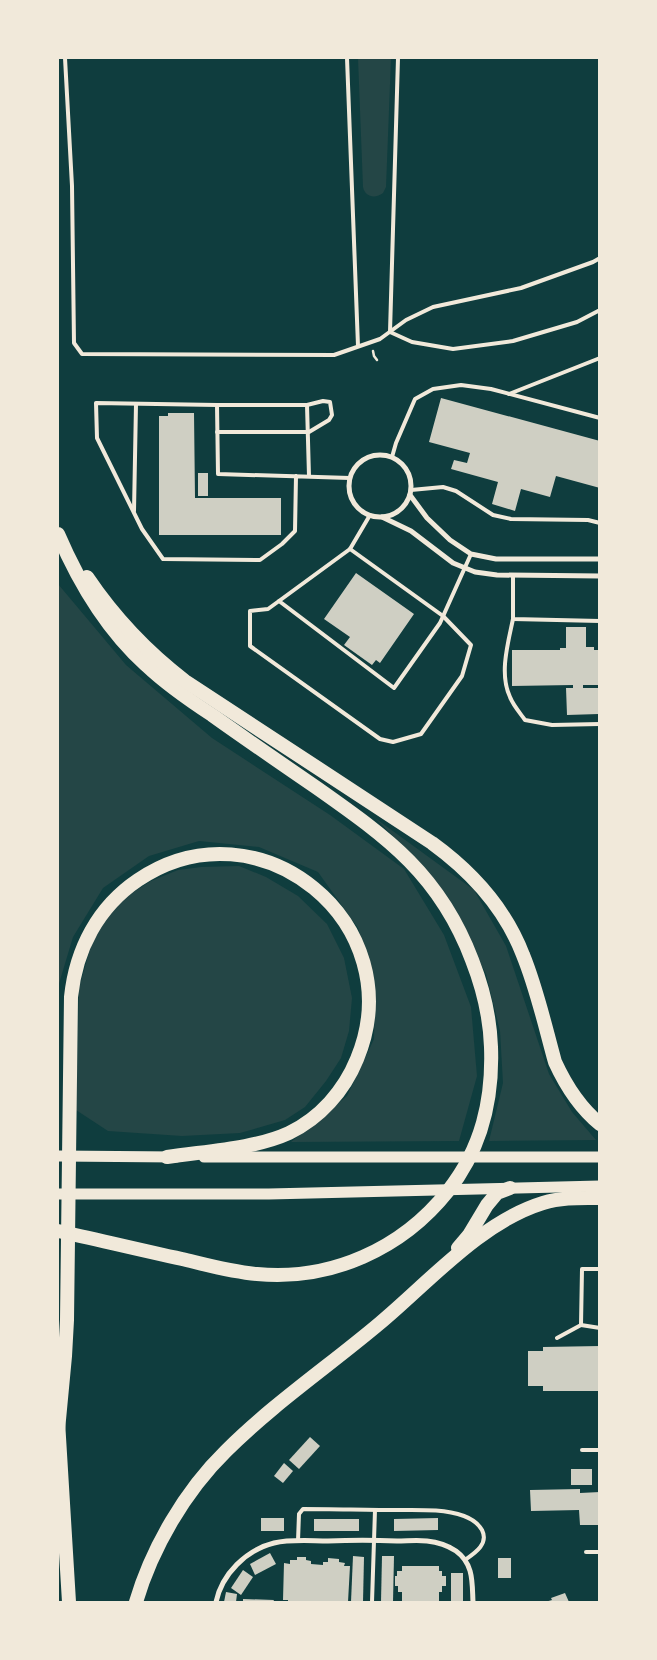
<svg xmlns="http://www.w3.org/2000/svg" width="657" height="1660" viewBox="0 0 657 1660" font-family="'Alegreya Sans',sans-serif">
<rect width="100%" height="100%" fill="#0f3d3e"/>
<!-- green -->
<g fill="#244646">
<path d="M 358,58 L 391,58 L 386,187 L 383,193 C 375,199 365,197 363,187 Z"/>
<polygon points="58,584 126,665 212,738 330,815 404,869 444,935 471,1007 477,1076 459,1141 291,1142 347,1096 374,1039 375,981 358,928 318,872 259,847 199,841 149,856 103,888 73,937 58,987"/>
<polygon points="375,818 474,890 506,946 549,1074 572,1112 596,1140 489,1141 503,1083 500,1031 486,974 464,931 404,847"/>
<polygon points="239,866 266,877 298,896 327,924 344,958 352,998 349,1031 341,1058 326,1081 305,1107 285,1120 240,1133 182,1136 108,1131 76,1110 79,988 94,935 122,899 151,881 178,870 201,867"/>
</g>
<!-- building -->
<g fill="#cfcfc3">
<polygon points="441,398 600,441 600,488 556,476 550,497 521,489 515,511 492,504 498,482 451,469 454,460 467,463 470,453 429,442"/>
<polygon points="168,413 194,413 195,498 281,498 281,535 159,535 159,416 168,416"/>
<rect x="198" y="473" width="10" height="23"/>
<polygon points="356,573 414,614 380,663 376,660 372,665 344,645 350,637 324,619"/>
<polygon points="566,627 586,627 586,647 594,647 594,650 600,650 600,685 583,685 583,688 598,688 599,714 567,715 566,688 573,688 573,685 512,686 512,650 560,650 560,648 566,648"/>
<polygon points="600,1346 600,1391 543,1391 543,1386 528,1386 528,1351 543,1351 543,1347"/>
<polygon points="310,1437 320,1446 299,1469 289,1460"/>
<polygon points="284,1463 293,1471 283,1483 274,1476"/>
<rect x="571" y="1469" width="21" height="16"/>
<polygon points="580,1489 580,1493 600,1492 600,1525 580,1525 579,1510 531,1511 530,1490"/>
<rect x="261" y="1518" width="23" height="13"/>
<polygon points="438,1518 438,1530 394,1531 394,1519"/>
<rect x="314" y="1519" width="45" height="12"/>
<polygon points="270,1553 276,1564 255,1575 250,1564"/>
<polygon points="353,1556 364,1557 363,1602 351,1602"/>
<polygon points="382,1556 394,1556 393,1602 381,1602"/>
<polygon points="297,1557 306,1557 306,1560 311,1561 311,1564 323,1565 323,1562 328,1562 328,1558 339,1559 339,1562 345,1563 344,1566 350,1566 348,1602 322,1602 322,1601 309,1601 309,1602 288,1602 288,1600 283,1600 284,1563 290,1564 290,1560 297,1560"/>
<rect x="498" y="1558" width="13" height="20"/>
<polygon points="402,1566 439,1566 439,1571 442,1571 442,1576 446,1576 446,1586 442,1586 442,1592 439,1592 439,1601 441,1601 441,1602 402,1602 402,1592 398,1592 398,1586 395,1586 395,1576 397,1576 397,1571 402,1571"/>
<polygon points="243,1570 253,1577 241,1595 231,1588"/>
<rect x="451" y="1573" width="12" height="29"/>
<polygon points="226,1592 237,1594 236,1602 224,1602"/>
<polygon points="565,1593 569,1602 545,1602 552,1600 551,1598"/>
<polygon points="243,1599 274,1600 273,1602 243,1602"/>
</g>
<g fill="none" stroke-linecap="round" stroke-linejoin="round">
<!-- path -->
<polyline stroke="#f1e9da" stroke-width="2.5" points="373,351 374,356 377,360"/>
<!-- service -->
<g stroke="#f1e9da" stroke-width="4">
<polyline points="65,58 72,186 74,343 82,354 334,355 380,339 406,320 433,307 521,288 593,262 600,258"/>
<polyline points="347,58 358,346"/>
<polyline points="398,58 390,332 412,342 453,349 513,341 577,322 600,310"/>
<polyline points="509,394 600,358"/>
<polyline points="217,405 307,405 323,401 330,402 332,415 329,420 309,432 217,432"/>
<polyline points="307,405 309,476"/>
<polyline points="392,457 396,443 415,399 433,389 461,385 491,389 600,418"/>
<polyline points="296,476 295,531 282,544 260,560 163,559 142,529 97,438 96,403 217,405 218,474 350,478"/>
<polyline points="411,490 443,487 456,491 493,515 511,519 588,520 600,523"/>
<polyline points="134,511 136,404"/>
<polyline points="370,515 350,549 279,601 394,688 440,623 471,554"/>
<polyline points="513,576 513,619 600,621"/>
<polyline points="279,601 268,609 250,611 250,646 380,739 393,742 421,734 462,676 471,645 443,616 350,549"/>
<path d="M 513,619 C 508,643 499,674 510,697 C 513,705 520,713 525,720 L 552,725 L 600,724"/>
<polyline points="581,1325 600,1328"/>
<polyline points="557,1338 581,1325 582,1269 600,1269"/>
<polyline points="582,1450 600,1450"/>
<path d="M 298,1541 L 299,1514 L 303,1509 C 335,1509 367,1510 400,1510 C 421,1510 444,1509 464,1516 C 472,1519 478,1523 482,1530 C 489,1544 475,1553 465,1560"/>
<polyline points="586,1552 600,1552"/>
<polyline points="372,1602 375,1510"/>
</g>
<!-- minor -->
<g stroke="#f1e9da" stroke-width="5">
<circle cx="380" cy="486" r="31"/>
<polyline points="410,495 427,518 450,540 471,554 496,559 600,559"/>
<polyline points="382,517 411,531 453,563 475,572 497,575 600,576"/>
<path d="M 216,1602 C 222,1574 246,1550 274,1543 C 291,1539 311,1541 328,1541 C 351,1540 374,1540 397,1541 C 407,1541 417,1540 427,1541 C 437,1542 447,1545 456,1551 C 474,1564 472,1583 473,1602"/>
</g>
<!-- primary -->
<g stroke="#f1e9da" stroke-width="11">
<polyline points="58,1156 176,1157"/>
<polyline points="204,1157 600,1157"/>
<polyline points="58,1194 269,1194 600,1186"/>
</g>
<!-- motorway -->
<g stroke="#f1e9da" stroke-width="14">
<path d="M 58,534 C 79,583 106,629 146,665 C 166,684 189,700 212,715 C 247,740 282,764 317,788 C 388,838 440,875 472,960 C 483,988 490,1017 491,1047 C 493,1100 482,1148 448,1191 C 402,1249 331,1281 257,1274 C 232,1272 207,1265 182,1259 C 140,1250 99,1240 58,1231"/>
<path d="M 87,577 C 114,617 147,652 185,681 L 432,843 C 472,872 505,908 523,955 C 537,989 545,1026 555,1062 C 566,1086 579,1107 600,1124"/>
<polyline points="458,1248 469,1235 487,1205 497,1193 510,1188"/>
<polyline points="58,1421 69,1602"/>
<path d="M 58,1430 L 65,1356 L 67,1320 L 71,997 C 76,949 98,907 138,880 C 259,798 413,924 357,1059 C 344,1091 320,1118 289,1133 C 254,1149 206,1151 167,1157"/>
<path d="M 136,1602 C 152,1548 185,1491 226,1451 C 273,1404 329,1366 380,1323 C 429,1282 481,1222 543,1203 C 562,1197 581,1198 600,1198"/>
</g>
</g>
<!-- border -->
<rect width="657" height="1660" fill="none" stroke="#f1e9da" stroke-width="118"/>
</svg>
